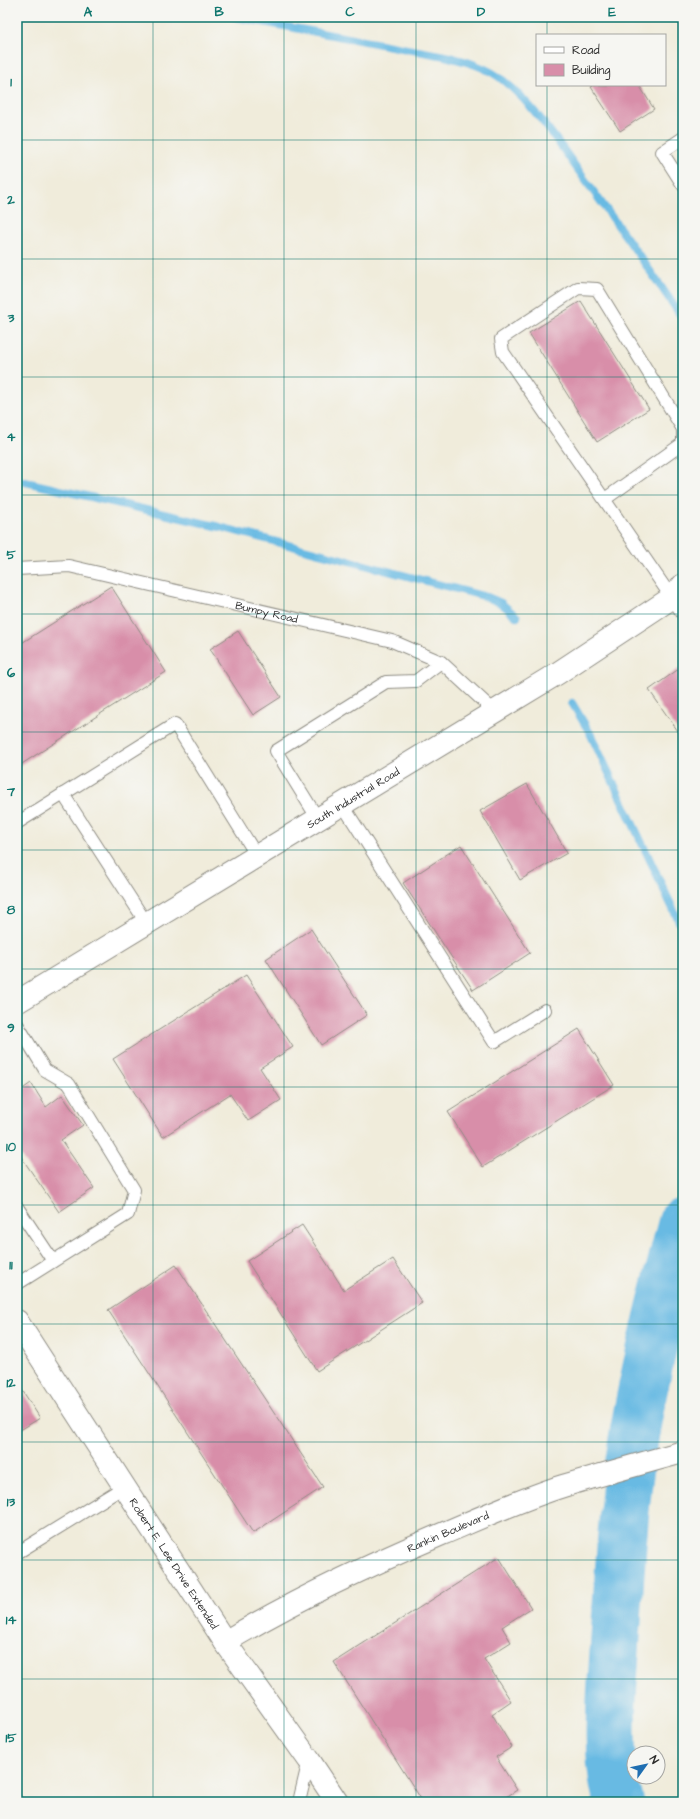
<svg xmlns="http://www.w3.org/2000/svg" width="700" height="1819" viewBox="0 0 700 1819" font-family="'Architects Daughter',sans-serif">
<rect width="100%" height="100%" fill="#f6f6f2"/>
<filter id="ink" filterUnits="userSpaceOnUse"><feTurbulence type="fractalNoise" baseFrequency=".025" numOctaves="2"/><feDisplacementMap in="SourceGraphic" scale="8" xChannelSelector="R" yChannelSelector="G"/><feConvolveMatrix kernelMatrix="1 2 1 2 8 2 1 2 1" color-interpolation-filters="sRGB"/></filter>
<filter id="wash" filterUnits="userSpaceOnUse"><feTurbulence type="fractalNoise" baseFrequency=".012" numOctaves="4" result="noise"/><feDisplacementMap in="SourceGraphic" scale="16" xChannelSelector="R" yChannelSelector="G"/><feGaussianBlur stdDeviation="0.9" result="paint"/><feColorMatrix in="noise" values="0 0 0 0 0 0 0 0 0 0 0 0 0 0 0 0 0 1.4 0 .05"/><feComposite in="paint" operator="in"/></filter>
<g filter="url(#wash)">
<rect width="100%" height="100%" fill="#f0ecdb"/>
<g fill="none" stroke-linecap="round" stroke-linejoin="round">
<!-- stream -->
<g stroke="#67bae3" stroke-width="8">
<path d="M 235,17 L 445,56 C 465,61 488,67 504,81 C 536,107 559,144 583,177 C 617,224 651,271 683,319"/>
<polyline points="17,480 220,527 487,597 501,603 517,617"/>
<polyline points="572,703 590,733 683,930"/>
</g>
<!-- river -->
<path stroke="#67bae3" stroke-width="50" d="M 619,1802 C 605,1756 612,1693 615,1645 C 620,1570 623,1494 637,1419 C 649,1353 666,1287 683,1222"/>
</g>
<g id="blocks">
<!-- building -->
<g fill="#d88ea9">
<polygon points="593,85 639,85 654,109 620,131 591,87"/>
<polygon points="581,301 649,409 597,442 529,333"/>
<polygon points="111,586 166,672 17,767 17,646"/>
<polygon points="238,631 281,697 253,715 210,649"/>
<polygon points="683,666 683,731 680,734 649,690"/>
<polygon points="527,784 567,853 520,880 480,811"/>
<polygon points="461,845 530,953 473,990 403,883"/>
<polygon points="311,929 367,1015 321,1045 266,959"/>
<polygon points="246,975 293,1047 260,1068 281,1100 248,1121 230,1094 163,1137 113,1059"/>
<polygon points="579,1029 614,1085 483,1167 448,1112"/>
<polygon points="31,1083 46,1107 62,1095 83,1125 61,1140 94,1188 59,1212 17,1151 17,1093"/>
<polygon points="302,1225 344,1290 393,1259 422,1303 317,1371 247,1261"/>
<polygon points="176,1265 323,1487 253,1533 108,1310"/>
<polygon points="17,1382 40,1418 17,1432"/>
<polygon points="499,1557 531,1608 502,1627 511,1642 484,1659 511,1701 492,1714 512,1747 496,1757 517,1790 506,1797 510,1802 423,1802 334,1662"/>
<polygon points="17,1790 25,1802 17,1802"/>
</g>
</g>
</g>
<g filter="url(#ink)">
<use href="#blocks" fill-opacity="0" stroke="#8e8c83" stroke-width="1"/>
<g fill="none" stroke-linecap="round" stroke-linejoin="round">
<!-- lane casing -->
<g stroke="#8e8c83" stroke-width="14">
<g id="lane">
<polyline points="683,138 662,152 683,185"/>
<polyline points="683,445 683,429 597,289 578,288 501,339 503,352 683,614"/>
<polyline points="605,499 682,444"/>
<path id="s1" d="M 17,569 L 69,566 L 392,641 L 441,662 L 494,711"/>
<polyline points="63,794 147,924"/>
<polyline points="342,804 494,1042 545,1010"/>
<polyline points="318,819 276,751 386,682 416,681 441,662"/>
<polyline points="17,823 175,724 257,856"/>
<polyline points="17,1024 45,1070 69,1084 134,1190 128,1214 17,1284"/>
<polyline points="17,1207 53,1261"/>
<polyline points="17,1553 124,1487"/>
<polyline points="299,1802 309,1760"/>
</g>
</g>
<!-- street casing -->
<g stroke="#8e8c83" stroke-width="24">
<g id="street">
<path id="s2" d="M 17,1002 L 558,673 L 673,597 L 683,585"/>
<path id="s3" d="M 17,1321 L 225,1642 L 309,1760 L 337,1802"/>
<path id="s4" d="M 225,1642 C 294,1600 367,1566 442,1534 C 482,1517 522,1499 563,1486 C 603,1474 643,1463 683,1452"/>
</g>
</g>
<!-- lane -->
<use href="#lane" stroke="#fff" stroke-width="12"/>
<!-- street -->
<use href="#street" stroke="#fff" stroke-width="22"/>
</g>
</g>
<!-- grid -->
<path fill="none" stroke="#0f766e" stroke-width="1" stroke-opacity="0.55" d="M 153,17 L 153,1802M 284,17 L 284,1802M 416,17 L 416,1802M 547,17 L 547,35M 547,85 L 547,1802M 17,140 L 683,140M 17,259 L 683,259M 17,377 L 683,377M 17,495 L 683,495M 17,614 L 683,614M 17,732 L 683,732M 17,850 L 683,850M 17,969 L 683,969M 17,1087 L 683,1087M 17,1205 L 683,1205M 17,1324 L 683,1324M 17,1442 L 683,1442M 17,1560 L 683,1560M 17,1679 L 683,1679"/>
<g text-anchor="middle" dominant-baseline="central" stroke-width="3.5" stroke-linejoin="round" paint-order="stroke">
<!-- street labels -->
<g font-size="11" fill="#2b2b2b" stroke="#f6f6f2">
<text stroke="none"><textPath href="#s1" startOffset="255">Bumpy Road</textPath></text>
<text stroke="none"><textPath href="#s2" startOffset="393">South Industrial Road</textPath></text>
<text stroke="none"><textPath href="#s4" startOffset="249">Rankin Boulevard</textPath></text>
<text stroke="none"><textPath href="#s3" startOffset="289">Robert E. Lee Drive Extended</textPath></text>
</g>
</g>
<!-- margin -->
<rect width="700" height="1819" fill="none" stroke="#f6f6f2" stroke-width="44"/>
<!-- legend -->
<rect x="536" y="34" width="130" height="52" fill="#f6f6f2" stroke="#a5a5a2"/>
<rect x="544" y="47" width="20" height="6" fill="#ffffff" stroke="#a5a5a2"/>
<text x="572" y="54" font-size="12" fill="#2b2b2b">Road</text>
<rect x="544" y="64" width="20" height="12" fill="#d88ea9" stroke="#a5a5a2"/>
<text x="572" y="74" font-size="12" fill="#2b2b2b">Building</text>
<!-- north arrow -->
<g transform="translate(646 1765) rotate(57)"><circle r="19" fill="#f6f6f2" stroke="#a5a5a2"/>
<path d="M0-3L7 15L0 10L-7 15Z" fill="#1f6fb2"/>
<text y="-6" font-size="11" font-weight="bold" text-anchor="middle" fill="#2b2b2b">N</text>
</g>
<rect x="22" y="22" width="656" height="1775" fill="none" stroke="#0f766e" stroke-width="1.5"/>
<g font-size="13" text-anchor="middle" font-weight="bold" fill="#0f766e">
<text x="88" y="16">A</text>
<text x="219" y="16">B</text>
<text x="350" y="16">C</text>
<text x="481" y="16">D</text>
<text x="612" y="16">E</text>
<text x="11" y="86">1</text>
<text x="11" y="204">2</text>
<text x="11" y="322">3</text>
<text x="11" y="441">4</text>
<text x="11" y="559">5</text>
<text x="11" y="677">6</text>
<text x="11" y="796">7</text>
<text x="11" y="914">8</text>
<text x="11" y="1032">9</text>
<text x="11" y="1151">10</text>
<text x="11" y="1269">11</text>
<text x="11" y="1387">12</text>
<text x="11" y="1506">13</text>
<text x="11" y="1624">14</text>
<text x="11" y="1742">15</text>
</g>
</svg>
